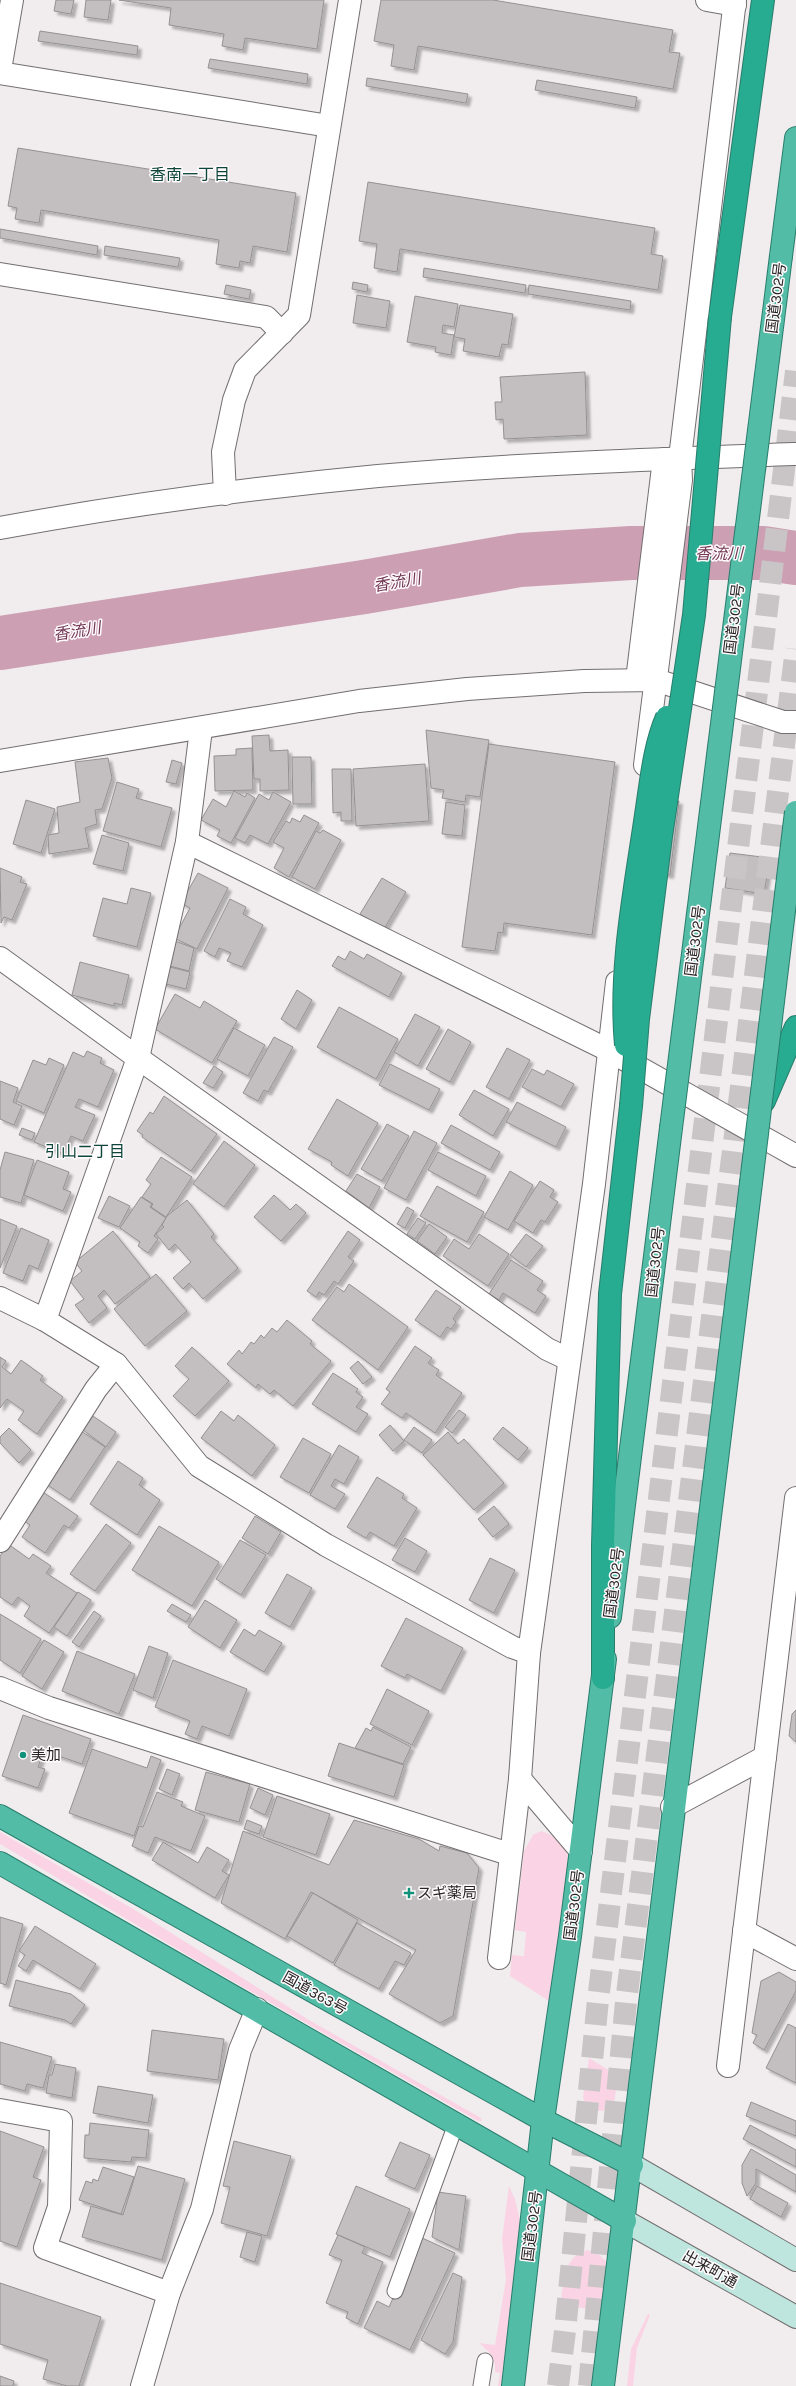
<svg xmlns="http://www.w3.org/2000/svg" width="796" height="2386" viewBox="0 0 796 2386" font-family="Karla,'Noto Sans JP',sans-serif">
<defs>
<filter id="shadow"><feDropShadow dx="3.5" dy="3.5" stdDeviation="1" flood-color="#0004"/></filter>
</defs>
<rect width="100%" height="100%" fill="#f1edee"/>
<!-- green -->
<g fill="#fad4e4">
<path d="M 541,1831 C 555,1835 561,1843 568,1855 L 552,2003 L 510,1976 L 512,1955 L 524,1956 L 526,1932 L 515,1930 L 524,1851 L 533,1835 Z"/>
<polygon points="0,1832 135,1910 309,2020 481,2118 482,2121 478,2121 199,1962 0,1844"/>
<path d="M 589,2058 L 618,2076 L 614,2103 C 604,2114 595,2113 585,2103 L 583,2097 Z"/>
<path d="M 509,2186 L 515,2199 L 522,2230 L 506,2386 L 498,2386 L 500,2373 L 495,2372 C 496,2358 490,2352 479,2343 L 495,2345 L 506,2279 L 502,2239 Z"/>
<path d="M 587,2250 L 597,2253 L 607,2262 L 609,2277 L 605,2312 L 560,2304 C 564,2284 563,2256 587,2250 Z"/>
<polygon points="648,2314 650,2315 637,2348 633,2386 627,2386 631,2349"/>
</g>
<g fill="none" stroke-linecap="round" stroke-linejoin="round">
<!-- river -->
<polyline stroke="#cd9fb3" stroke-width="54" points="0,643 364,587 520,560 631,553 763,553 796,558"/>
</g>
<!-- building -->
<g fill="#c3bec0" stroke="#959193" filter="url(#shadow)">
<polygon points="56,0 74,0 71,14 54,11"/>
<polygon points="86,0 111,0 108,20 84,17"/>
<polygon points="119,0 324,0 317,49 245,38 243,50 222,46 224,34 169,25 171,8"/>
<polygon points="381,0 493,0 673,30 669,52 680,53 673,89 418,46 414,70 391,66 394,45 374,41"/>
<polygon points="40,31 138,46 137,55 38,41"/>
<polygon points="210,59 308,74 307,84 208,68"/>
<polygon points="367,78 468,94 466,103 366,86"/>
<polygon points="537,80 637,97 635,108 535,90"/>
<polygon points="18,148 296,193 287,252 253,246 250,263 240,261 239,268 216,264 219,240 41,210 39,223 15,219 17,208 8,206"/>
<polygon points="368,182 655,228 651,254 663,256 658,290 400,249 397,272 374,268 377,244 359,241"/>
<polygon points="0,229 98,246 97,255 0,238"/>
<polygon points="105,246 180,258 178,267 104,255"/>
<polygon points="424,268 526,285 525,293 423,277"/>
<polygon points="353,282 368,285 367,292 352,289"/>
<polygon points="226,285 251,290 249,299 224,294"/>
<polygon points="529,285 631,301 630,310 528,294"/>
<polygon points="357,295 390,301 386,328 353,323"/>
<polygon points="415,296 458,304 454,327 443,325 442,333 454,335 451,355 435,352 436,347 407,342"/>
<polygon points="460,305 513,314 508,345 502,344 499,357 463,351 465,339 454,337"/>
<polygon points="585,372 587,435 504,439 503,419 496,420 495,402 502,402 500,377"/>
<polygon points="426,730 489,740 480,797 466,795 465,802 442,798 444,790 431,788"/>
<polygon points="269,735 270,751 288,750 289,790 260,791 260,779 254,779 252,736"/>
<polygon points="489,744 615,762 592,935 504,923 503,933 498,932 495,951 462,947"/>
<polygon points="252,748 253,790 215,791 214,756 236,755 236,749"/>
<polygon points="292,757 311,757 312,804 293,804"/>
<polygon points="108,758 112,778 102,809 95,810 97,824 85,828 89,848 49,854 48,835 59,833 57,807 80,802 75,762"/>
<polygon points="172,760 182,763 176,784 166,782"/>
<polygon points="425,764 429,821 356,826 353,769"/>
<polygon points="332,769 351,769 352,821 341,821 341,812 333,813"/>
<polygon points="117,782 139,789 136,798 172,808 161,847 103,831"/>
<polygon points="234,791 245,797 247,793 255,798 231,843 217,836 220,830 201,820 213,799 226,807"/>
<polygon points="273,792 291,802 268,844 250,835 245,843 235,838 259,794 269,800"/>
<polygon points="26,800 55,809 41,853 13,844"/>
<polygon points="670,800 679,801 670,875 661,873"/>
<polygon points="446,802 465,805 462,836 442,834"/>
<polygon points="304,815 319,823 289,877 274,868 284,848 273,842 286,821 290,823 292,818 300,822"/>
<polygon points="323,830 341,840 315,889 292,877 316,831 320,833"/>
<polygon points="102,835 129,843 123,871 93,864"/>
<polygon points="730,853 770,858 764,894 725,888"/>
<polygon points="0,868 22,877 20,882 27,884 12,920 4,917 1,923"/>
<polygon points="198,873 228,888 197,949 174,938 190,908 181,903"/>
<polygon points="382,878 406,892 384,929 360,914"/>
<polygon points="131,888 151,893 137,947 93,936 103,898 127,904"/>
<polygon points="230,899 246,907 243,914 263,925 242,967 227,961 231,953 219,948 215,957 204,951"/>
<polygon points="172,940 194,948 189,971 166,965"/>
<polygon points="350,951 364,959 367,954 402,973 389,997 332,966 338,956 345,960"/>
<polygon points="80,962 129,975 122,1005 114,1003 114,1006 72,995"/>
<polygon points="166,966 190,972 186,989 162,983"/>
<polygon points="297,990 312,1000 296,1029 281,1019"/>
<polygon points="175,994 200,1008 204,1001 237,1021 212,1063 155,1029"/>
<polygon points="339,1007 398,1039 376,1079 317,1047"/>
<polygon points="415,1014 440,1027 418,1066 394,1052"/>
<polygon points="234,1028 265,1045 248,1076 217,1059"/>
<polygon points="448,1029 471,1042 450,1082 426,1069"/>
<polygon points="274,1037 293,1047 268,1092 264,1090 258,1101 243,1093"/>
<polygon points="507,1048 530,1060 509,1099 486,1087"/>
<polygon points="87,1051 102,1058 100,1063 114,1070 98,1107 79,1099 75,1107 95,1115 83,1141 71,1136 63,1154 34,1142 73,1052 84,1057"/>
<polygon points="49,1058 64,1065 44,1113 16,1101 33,1060 46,1065"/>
<polygon points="390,1064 440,1089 429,1110 379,1085"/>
<polygon points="214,1066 223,1072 213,1088 203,1083"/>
<polygon points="532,1069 544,1075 547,1070 574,1084 561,1107 522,1087"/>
<polygon points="0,1081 18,1088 13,1102 22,1106 14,1125 0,1119"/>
<polygon points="474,1090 509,1109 493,1136 459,1115"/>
<polygon points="164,1096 217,1134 191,1171 142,1137 143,1135 137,1131 150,1112 153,1114"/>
<polygon points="337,1099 378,1123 348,1176 331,1165 332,1162 308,1149"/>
<polygon points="517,1102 566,1127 556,1147 506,1122"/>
<polygon points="387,1124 409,1136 382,1181 361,1169"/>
<polygon points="451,1125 500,1152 490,1170 441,1143"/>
<polygon points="22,1128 35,1133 32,1140 19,1135"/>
<polygon points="414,1131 437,1143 406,1200 384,1188"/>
<polygon points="224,1141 255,1165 224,1207 193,1184"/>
<polygon points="5,1152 34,1160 21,1203 0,1197 0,1170"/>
<polygon points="438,1152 486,1176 476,1196 428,1170"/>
<polygon points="161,1157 192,1177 166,1217 151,1207 153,1204 142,1197 151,1184 146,1180"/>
<polygon points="37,1160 69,1172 63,1189 71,1192 63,1211 24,1195"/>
<polygon points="510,1171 533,1185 508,1230 484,1217"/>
<polygon points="357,1174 380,1187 369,1208 346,1191"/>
<polygon points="540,1181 554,1190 550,1197 558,1202 545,1222 541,1220 533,1233 514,1221"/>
<polygon points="437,1186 484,1212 467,1242 420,1216"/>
<polygon points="274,1195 290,1210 296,1204 306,1213 281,1241 254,1217"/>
<polygon points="109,1196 130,1206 119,1227 98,1218"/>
<polygon points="141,1197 152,1204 150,1207 166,1218 154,1236 158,1239 148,1253 138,1246 140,1242 120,1228"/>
<polygon points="187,1200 214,1234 211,1237 238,1268 203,1299 189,1283 183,1289 173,1278 191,1262 175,1244 169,1250 156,1234 164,1227 162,1225 167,1216"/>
<polygon points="407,1207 414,1211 405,1228 397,1224"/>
<polygon points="418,1218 426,1223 415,1239 407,1234"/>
<polygon points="0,1219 17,1226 0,1268"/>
<polygon points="429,1224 447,1237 435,1254 417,1241"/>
<polygon points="21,1228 49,1240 38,1269 29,1265 23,1281 3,1273"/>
<polygon points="113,1231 150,1277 115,1304 104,1290 98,1296 107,1308 89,1323 75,1305 84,1299 70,1281 82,1271 75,1262"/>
<polygon points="348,1231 360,1240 348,1257 354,1261 338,1284 334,1281 324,1295 319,1292 316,1297 307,1291"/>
<polygon points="479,1234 509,1254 488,1286 443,1256 454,1239 469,1249"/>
<polygon points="526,1234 543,1246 526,1267 510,1255"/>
<polygon points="511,1260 543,1281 537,1290 546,1296 535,1313 503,1293 499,1300 489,1294"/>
<polygon points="156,1274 187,1311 145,1346 114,1309"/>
<polygon points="349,1284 408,1327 378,1370 312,1320 337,1287 344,1292"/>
<polygon points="436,1290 461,1307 453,1319 456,1322 451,1329 447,1327 440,1337 415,1320"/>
<polygon points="287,1320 312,1341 310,1344 331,1361 293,1406 274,1390 270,1394 258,1384 256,1388 227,1364 239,1350 242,1354 251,1342 254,1344 261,1335 264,1338 272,1328 277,1332"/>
<polygon points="415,1346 432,1358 428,1363 439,1370 436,1375 462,1393 435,1433 406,1413 402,1418 381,1404 390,1392 386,1389"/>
<polygon points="192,1347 229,1381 195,1416 173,1396 189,1379 175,1366"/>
<polygon points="0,1357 6,1361 2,1367 11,1374 21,1360 43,1376 40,1380 63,1397 37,1434 18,1420 24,1411 7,1399 0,1408"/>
<polygon points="358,1361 372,1377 363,1384 350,1368"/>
<polygon points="333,1373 358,1389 356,1392 363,1397 356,1407 368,1414 356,1432 312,1404"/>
<polygon points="459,1410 466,1415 452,1433 445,1427"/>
<polygon points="221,1411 234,1421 238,1415 275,1445 252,1476 201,1438"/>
<polygon points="93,1416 116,1432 106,1447 83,1430"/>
<polygon points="390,1425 404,1441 393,1451 379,1435"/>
<polygon points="414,1427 432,1440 422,1453 404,1440"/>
<polygon points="503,1427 528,1448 518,1460 493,1439"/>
<polygon points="9,1428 31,1450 19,1463 0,1443 0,1437"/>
<polygon points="78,1429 105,1447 70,1500 43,1482"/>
<polygon points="448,1432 458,1444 464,1439 504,1483 474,1510 423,1455"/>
<polygon points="303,1438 331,1454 309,1493 280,1477"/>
<polygon points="339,1445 359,1457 344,1484 335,1479 331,1486 345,1494 335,1509 310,1495"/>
<polygon points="118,1461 143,1478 139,1485 160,1500 137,1535 90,1504"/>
<polygon points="377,1477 404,1494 402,1498 417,1508 394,1546 370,1532 366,1538 347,1527"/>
<polygon points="40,1490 78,1516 69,1528 64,1525 45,1553 22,1537 30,1525 24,1521"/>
<polygon points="494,1506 509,1524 493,1537 478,1519"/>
<polygon points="255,1516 281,1532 268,1554 242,1538"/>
<polygon points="106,1524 131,1543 95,1591 70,1574"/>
<polygon points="159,1526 219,1562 192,1606 132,1570"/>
<polygon points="405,1538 427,1551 415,1572 392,1560"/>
<polygon points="240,1540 266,1555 241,1595 216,1579"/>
<polygon points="8,1544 29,1559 33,1554 51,1566 46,1573 77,1593 49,1633 24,1616 30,1606 18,1597 12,1605 0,1597 0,1556"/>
<polygon points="490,1558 515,1570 494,1613 469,1600"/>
<polygon points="287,1574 312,1588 290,1627 265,1613"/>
<polygon points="78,1592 91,1600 67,1636 54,1627"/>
<polygon points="205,1600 237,1620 220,1648 188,1627"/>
<polygon points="172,1604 191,1615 186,1622 167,1611"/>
<polygon points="94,1611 101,1616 79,1647 72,1642"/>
<polygon points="0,1614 41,1639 20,1673 0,1660"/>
<polygon points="406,1618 463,1648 441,1691 407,1674 405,1678 381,1666"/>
<polygon points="244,1629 255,1636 259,1630 282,1643 264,1672 230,1652"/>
<polygon points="44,1640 64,1652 42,1689 22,1676"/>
<polygon points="149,1646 168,1653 153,1698 133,1690"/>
<polygon points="77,1651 135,1674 119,1714 62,1691"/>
<polygon points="173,1660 247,1689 229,1736 202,1726 197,1739 185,1734 190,1721 155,1707"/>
<polygon points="387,1689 429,1711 412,1745 370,1724"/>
<polygon points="796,1710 796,1742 789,1736 792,1714"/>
<polygon points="23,1715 91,1739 82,1764 44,1751 38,1767 45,1769 38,1788 2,1776"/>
<polygon points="373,1727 411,1747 403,1764 355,1748 366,1728 371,1731"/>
<polygon points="339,1743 404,1765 394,1797 328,1776"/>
<polygon points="92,1749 147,1768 151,1756 161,1760 134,1836 69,1813"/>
<polygon points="167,1769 180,1774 172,1795 159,1789"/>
<polygon points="206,1772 250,1784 239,1822 195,1810"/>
<polygon points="258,1788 273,1795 265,1815 250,1808"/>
<polygon points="157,1792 183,1802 181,1806 205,1816 191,1851 155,1837 148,1853 132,1846 139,1826 143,1827"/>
<polygon points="277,1796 330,1814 316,1855 263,1837"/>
<polygon points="247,1820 262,1826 259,1834 244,1829"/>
<polygon points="354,1820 419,1839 439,1851 440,1846 467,1853 479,1868 453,2016 440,2023 389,1994 416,1950 311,1892 285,1939 221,1903 243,1831 329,1865"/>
<polygon points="163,1842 198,1863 207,1847 229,1860 222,1871 229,1875 215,1898 152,1860"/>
<polygon points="313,1893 358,1920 333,1963 287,1936"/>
<polygon points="0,1917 23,1924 6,1985 0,1983"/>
<polygon points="357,1923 411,1953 404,1965 395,1961 379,1989 334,1965"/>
<polygon points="35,1926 96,1964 80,1989 33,1960 26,1971 18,1966 25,1955 19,1951"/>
<polygon points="779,1972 796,1982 796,1991 764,2050 753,2043 757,2035 752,2033 761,1981"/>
<polygon points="16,1980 71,1994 85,2005 71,2024 65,2020 9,2006"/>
<polygon points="788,2024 796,2028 796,2083 766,2068"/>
<polygon points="152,2030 224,2039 218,2080 147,2071"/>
<polygon points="0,2042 52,2057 43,2088 27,2084 25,2091 0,2084"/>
<polygon points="55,2064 76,2068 72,2098 46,2093 49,2075 52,2075"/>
<polygon points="98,2086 153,2095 148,2123 93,2113"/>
<polygon points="751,2102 796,2121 796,2136 746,2116"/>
<polygon points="90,2123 149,2130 146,2158 132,2157 131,2162 84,2158 85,2135 89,2135"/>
<polygon points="750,2125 796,2150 796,2167 743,2139"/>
<polygon points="0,2131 44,2147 33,2177 41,2180 17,2247 0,2241"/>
<polygon points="234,2141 291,2156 267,2236 221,2223 230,2187 223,2186"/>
<polygon points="400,2142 430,2155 415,2189 385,2176"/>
<polygon points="751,2149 796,2175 796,2192 756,2169 756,2183 747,2196 742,2183 742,2165"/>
<polygon points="138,2166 185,2179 162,2260 82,2237 91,2206 123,2215"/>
<polygon points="103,2167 134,2177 121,2214 79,2200 86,2181 92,2183 93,2179 98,2181"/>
<polygon points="356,2186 410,2209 390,2257 336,2234"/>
<polygon points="757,2186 788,2203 781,2217 750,2199"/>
<polygon points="438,2192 466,2196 459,2250 432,2237"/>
<polygon points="247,2232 262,2236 255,2262 240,2257"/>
<polygon points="338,2235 365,2247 362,2253 383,2262 358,2324 346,2318 348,2312 326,2303 342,2260 329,2255"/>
<polygon points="420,2237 455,2253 410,2350 364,2328 377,2301 389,2307"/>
<polygon points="453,2273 462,2277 453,2342 445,2354 421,2340"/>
<polygon points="0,2283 101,2317 79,2386 67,2386 43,2379 48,2360 0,2344"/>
<polygon points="0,2376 14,2381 13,2386 0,2386"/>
</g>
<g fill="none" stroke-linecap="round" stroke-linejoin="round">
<!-- motorway-tunnel -->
<g stroke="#c9c5c6" stroke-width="22" stroke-dasharray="22 11" stroke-linecap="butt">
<polyline points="558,2386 565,2331 598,2000 796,371"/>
<polyline points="589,2386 626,2002 796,649"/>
</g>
<!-- service casing -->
<g stroke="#736f70" stroke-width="17">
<g id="service">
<polyline points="395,2291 456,2124"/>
<polyline points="481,2386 485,2361"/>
</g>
</g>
<!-- pedestrian casing -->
<g stroke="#736f70" stroke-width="24">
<polyline id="pedestrian" points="637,680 664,459"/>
</g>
<!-- minor casing -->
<g stroke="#736f70" stroke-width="24">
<g id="minor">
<polyline points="707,0 735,5"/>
<polyline points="0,70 12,0"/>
<polyline points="0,73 329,126"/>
<polyline points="0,274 266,317 282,333"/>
<polyline points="225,494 223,452 234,400 245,370 299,315 350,0"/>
<path d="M 0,528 C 125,505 252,488 378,476 C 517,464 657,459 796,454"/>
<polyline points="0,761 359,701 467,689 584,681 656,680 783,722 796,722"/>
<polyline points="645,765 681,480 680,458 735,0"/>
<polyline points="187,842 608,1050 796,1156"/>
<polyline points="0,958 138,1058 547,1349 568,1359"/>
<polyline points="0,1298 45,1320 116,1364 199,1466 326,1545 512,1647 529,1653"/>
<polyline points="45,1320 138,1058 187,842 201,729"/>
<polyline points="0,1541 96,1389 116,1364"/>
<polyline points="0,1688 49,1708 509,1854"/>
<polyline points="520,1779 581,1851"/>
<polyline points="672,1807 765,1757"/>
<polyline points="744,1931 796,1959"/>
<polyline points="499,1958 520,1779 529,1653 594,1184 617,982"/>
<polyline points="728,2066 796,1498"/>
<polyline points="0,2110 61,2121 59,2207 45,2248 169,2293"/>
<polyline points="142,2386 169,2293 202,2209 240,2050 257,2009"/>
</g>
</g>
<!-- secondary casing -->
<g stroke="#736f70" stroke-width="24">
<g id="secondary">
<polyline points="632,2165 796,2260"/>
<polyline points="625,2221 796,2317"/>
</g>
</g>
<!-- trunk casing -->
<g stroke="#287d6c" stroke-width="24">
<g id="trunk">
<polyline points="781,256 796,138"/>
<polyline points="610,1617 671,1128"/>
<polyline points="0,1816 543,2120 632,2165"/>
<polyline points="0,1863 625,2221"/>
<polyline points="513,2386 543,2120 570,1936 605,1659"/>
<path d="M 603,2386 C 656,1985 698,1584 751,1183"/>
</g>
</g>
<!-- motorway casing -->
<g stroke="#287d6c" stroke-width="24">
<g id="motorway">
<polyline points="720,317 763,0"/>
<polyline points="764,1101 796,1027"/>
<polyline points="603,1678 603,1545 610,1294 631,1106"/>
</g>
</g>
<!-- service -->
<use href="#service" stroke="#fff" stroke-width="15"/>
<!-- pedestrian -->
<use href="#pedestrian" stroke="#fff" stroke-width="22"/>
<!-- minor -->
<use href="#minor" stroke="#fff" stroke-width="22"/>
<!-- secondary -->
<use href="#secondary" stroke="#bee6de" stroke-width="22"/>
<!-- trunk -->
<use href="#trunk" stroke="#53bca7" stroke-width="22"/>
<!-- motorway -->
<use href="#motorway" stroke="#28ac91" stroke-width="22"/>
<!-- trunk-bridge casing -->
<g stroke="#287d6c" stroke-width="24" stroke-linecap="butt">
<g id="trunk-bridge">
<polyline points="671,1128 781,256"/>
<polyline points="751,1183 796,812"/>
</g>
</g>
<!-- motorway-bridge casing -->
<g stroke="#287d6c" stroke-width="24" stroke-linecap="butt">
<g id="motorway-bridge">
<path d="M 626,1045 C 619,969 635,891 646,815 C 651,783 654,747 667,717"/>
<polyline points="631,1106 638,1019 661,836 694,615 720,317"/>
</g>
</g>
<!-- trunk-bridge -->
<use href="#trunk-bridge" stroke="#53bca7" stroke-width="22"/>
<!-- motorway-bridge -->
<use href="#motorway-bridge" stroke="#28ac91" stroke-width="22"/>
</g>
<!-- markers -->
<g fill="#109179" stroke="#fffafc" stroke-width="1.5">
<circle cx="23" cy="1755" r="4"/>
<path d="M407 1887h4v4h4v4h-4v4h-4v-4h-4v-4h4z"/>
</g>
<g text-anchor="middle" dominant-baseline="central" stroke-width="3" stroke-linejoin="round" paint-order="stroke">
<!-- street labels -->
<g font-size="15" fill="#272526" stroke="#fffafc">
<text transform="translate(776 298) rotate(-83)">国道302号</text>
<text transform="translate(734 619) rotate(-83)">国道302号</text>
<text transform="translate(695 941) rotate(-83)">国道302号</text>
<text transform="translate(655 1262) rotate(-84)">国道302号</text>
<text transform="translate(614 1583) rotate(-83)">国道302号</text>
<text transform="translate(574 1905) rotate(-83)">国道302号</text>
<text transform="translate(315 1993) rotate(29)">国道363号</text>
<text transform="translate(532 2226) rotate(-83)">国道302号</text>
<text transform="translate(710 2269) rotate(29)">出来町通</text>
</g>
<!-- poi labels -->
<g font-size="15" fill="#272526" stroke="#fffafc" text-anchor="start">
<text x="31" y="1755">美加</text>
<text x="417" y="1893">スギ薬局</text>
</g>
<!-- neighbourhood labels -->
<g font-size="16" fill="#0c4539" stroke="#fffafc">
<text x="190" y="174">香南一丁目</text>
<text x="85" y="1151">引山二丁目</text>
</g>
<!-- water labels -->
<g font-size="16" font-style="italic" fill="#713753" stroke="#fffafc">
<text x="719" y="553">香流川</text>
<text transform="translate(397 582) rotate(-10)">香流川</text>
<text transform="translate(77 631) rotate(-9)">香流川</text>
</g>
</g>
</svg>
